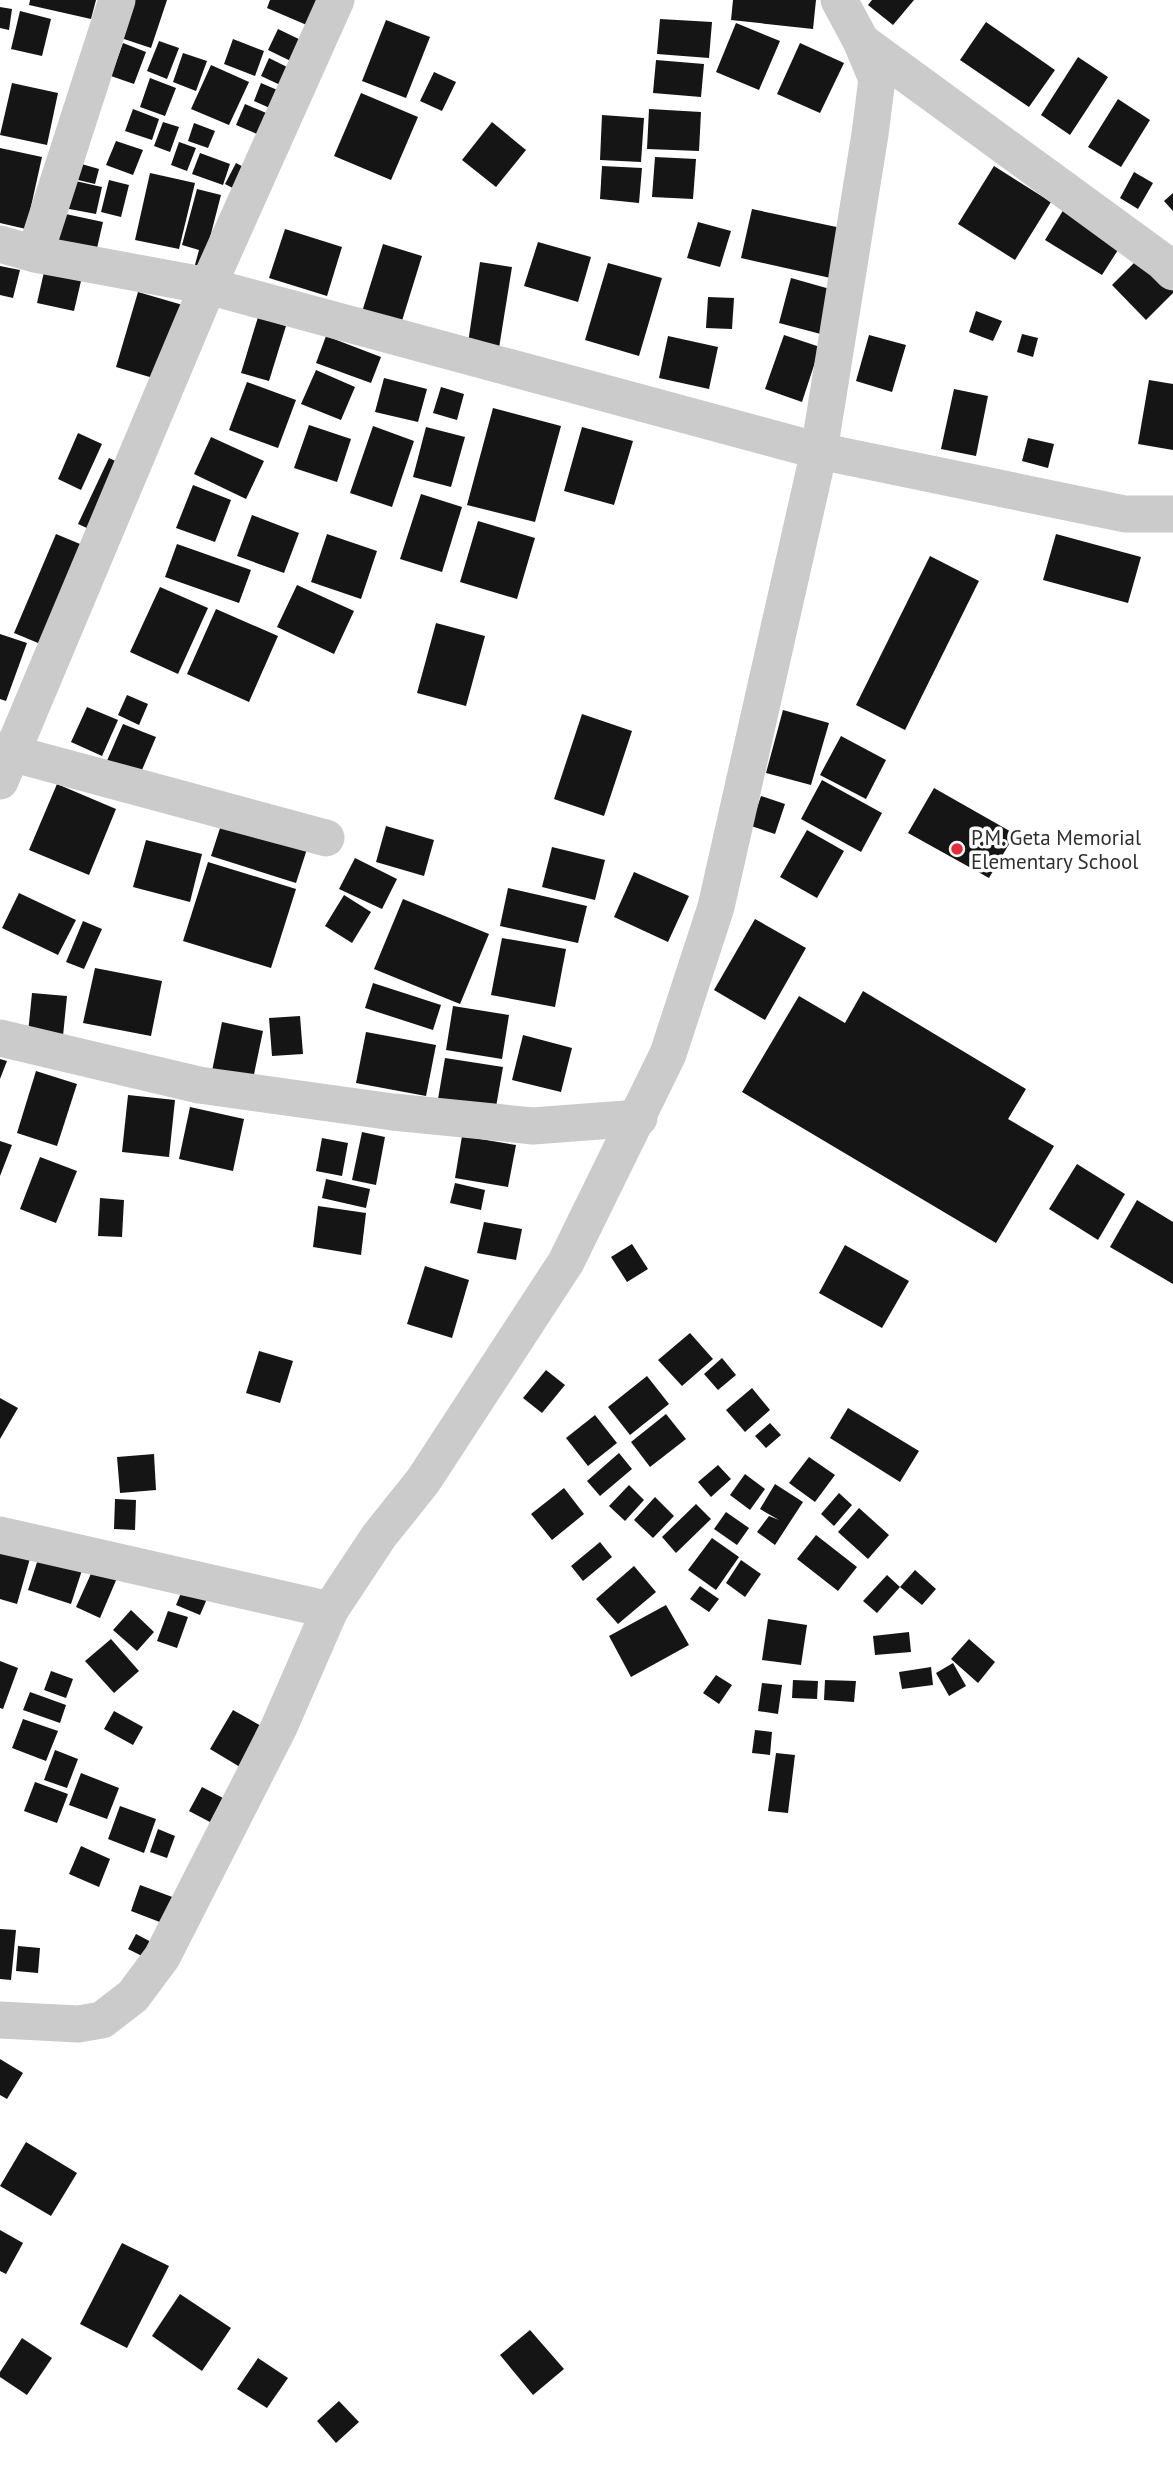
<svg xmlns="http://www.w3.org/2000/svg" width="1173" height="2486" viewBox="0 0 1173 2486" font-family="'PT Sans',sans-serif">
<rect width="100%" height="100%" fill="#fff"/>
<!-- building -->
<g fill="#151515">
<polygon points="30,0 96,0 91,19 29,5"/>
<polygon points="130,0 167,0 151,48 118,37"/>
<polygon points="270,0 329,0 316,29 267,8"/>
<polygon points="733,0 816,0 813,29 731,20"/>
<polygon points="872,0 914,0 893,25 868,5"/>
<polygon points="0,7 12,9 9,30 0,28"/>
<polygon points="20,11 51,19 42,56 11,49"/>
<polygon points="660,19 712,22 709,58 657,54"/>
<polygon points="386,20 430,37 406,98 362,81"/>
<polygon points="986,22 1055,70 1029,107 960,60"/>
<polygon points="736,23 780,41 759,90 716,72"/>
<polygon points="278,29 309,44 299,65 268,50"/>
<polygon points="233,39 264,51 255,76 224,64"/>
<polygon points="159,41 179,48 167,79 147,71"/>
<polygon points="123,43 146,52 134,84 111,76"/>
<polygon points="800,43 844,63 820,113 777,94"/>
<polygon points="183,53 207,61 196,91 173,82"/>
<polygon points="1078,57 1108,77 1070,135 1041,115"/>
<polygon points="269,58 299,73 291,90 261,76"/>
<polygon points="656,60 704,64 701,97 653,93"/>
<polygon points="211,65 249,82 229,125 191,109"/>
<polygon points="434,72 456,82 442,111 420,101"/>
<polygon points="150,78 176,88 165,116 140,107"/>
<polygon points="12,83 58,93 47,145 0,135"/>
<polygon points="261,83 289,95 281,113 254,101"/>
<polygon points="361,93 418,117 391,180 334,156"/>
<polygon points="1118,99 1150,120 1121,167 1088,147"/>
<polygon points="245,104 278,118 269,139 236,125"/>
<polygon points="133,109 159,119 152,140 125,131"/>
<polygon points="649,109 701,112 699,151 647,149"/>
<polygon points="602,115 644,118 641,162 600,160"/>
<polygon points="163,122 179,127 170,152 154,146"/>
<polygon points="492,122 526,150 496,187 462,160"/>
<polygon points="194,123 215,131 208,148 188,141"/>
<polygon points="116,141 143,150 133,175 106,165"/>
<polygon points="179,142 196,148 187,171 171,165"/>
<polygon points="0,148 42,157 26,229 0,223"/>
<polygon points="200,153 230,164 223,185 192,174"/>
<polygon points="655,157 696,159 693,199 652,197"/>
<polygon points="78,163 99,169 95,184 74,179"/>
<polygon points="236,163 255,173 244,194 225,184"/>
<polygon points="602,166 642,168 639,203 600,199"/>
<polygon points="994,166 1051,202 1015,260 958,224"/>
<polygon points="1134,172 1153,183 1138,209 1120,198"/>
<polygon points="150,173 195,183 179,249 135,240"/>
<polygon points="71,180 102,187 96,214 64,208"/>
<polygon points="109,180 129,185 121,217 101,212"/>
<polygon points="197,189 221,195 206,253 193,272 199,250 182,245"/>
<polygon points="1173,193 1173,211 1164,201"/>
<polygon points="1067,204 1125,239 1102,275 1045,240"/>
<polygon points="752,209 846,229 835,279 741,258"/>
<polygon points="61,213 103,222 95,257 53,248"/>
<polygon points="698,222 731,231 720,267 687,258"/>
<polygon points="285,229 342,247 327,296 269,278"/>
<polygon points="538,242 591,257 578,302 524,286"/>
<polygon points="383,244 422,256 401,324 362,312"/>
<polygon points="1142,255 1173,286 1173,293 1146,320 1112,285"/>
<polygon points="480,262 512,267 499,348 468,343"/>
<polygon points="608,263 662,278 639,356 585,340"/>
<polygon points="0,266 20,270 13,298 0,295"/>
<polygon points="44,272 81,281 74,311 37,303"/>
<polygon points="791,278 844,293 832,337 779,323"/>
<polygon points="138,292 193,308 170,383 116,367"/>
<polygon points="708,297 734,298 732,329 706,328"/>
<polygon points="976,311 1002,321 993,341 969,332"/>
<polygon points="258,317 286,326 269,381 241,373"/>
<polygon points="1022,334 1038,338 1033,357 1017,352"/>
<polygon points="784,335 820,347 802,402 765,389"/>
<polygon points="869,335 906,345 892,392 856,381"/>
<polygon points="326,336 381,357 371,383 316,363"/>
<polygon points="668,336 718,347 709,389 659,378"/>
<polygon points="316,370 355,387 341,420 301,404"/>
<polygon points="384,378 427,389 418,422 375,412"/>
<polygon points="1149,380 1173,384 1173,450 1138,444"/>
<polygon points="247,382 296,400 278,448 229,430"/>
<polygon points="441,387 464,394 457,420 433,413"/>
<polygon points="954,389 988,396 976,456 941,449"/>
<polygon points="493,408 561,426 535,522 467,505"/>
<polygon points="309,425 351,439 337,482 294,468"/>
<polygon points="373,426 414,441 392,507 350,493"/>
<polygon points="426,427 465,437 451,487 413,477"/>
<polygon points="582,427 633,441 614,505 564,491"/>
<polygon points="78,433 102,444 81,490 58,479"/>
<polygon points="211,437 264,461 246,499 194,474"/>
<polygon points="1028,438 1054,444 1048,468 1022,461"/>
<polygon points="109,458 137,471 107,537 78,524"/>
<polygon points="193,485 231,500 215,542 176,528"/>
<polygon points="421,494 462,507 442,572 400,559"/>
<polygon points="252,515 299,533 284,573 237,556"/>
<polygon points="478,521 535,538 517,599 460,582"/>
<polygon points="56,534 109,556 67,655 14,633"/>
<polygon points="327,534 377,551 361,599 311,582"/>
<polygon points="1056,534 1141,557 1128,603 1043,580"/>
<polygon points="177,544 251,570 239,603 165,577"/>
<polygon points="930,556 979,581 905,730 856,705"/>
<polygon points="297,585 354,611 334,654 277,627"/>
<polygon points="160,587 208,608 178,674 130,652"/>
<polygon points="216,609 278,636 249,702 187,674"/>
<polygon points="436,623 485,636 466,706 417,693"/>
<polygon points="0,634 27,643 6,701 0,699"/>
<polygon points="127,695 148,704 139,725 118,715"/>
<polygon points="87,707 118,720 102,756 71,742"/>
<polygon points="783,710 829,723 811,785 766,773"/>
<polygon points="582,714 632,731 604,816 554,799"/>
<polygon points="123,724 156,737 139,777 106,763"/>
<polygon points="841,736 886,760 866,799 820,775"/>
<polygon points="822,780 882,813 861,852 801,819"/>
<polygon points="57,784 116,809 89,875 29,850"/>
<polygon points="934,788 1015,834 989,878 908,833"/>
<polygon points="761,796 785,804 775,834 751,826"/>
<polygon points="222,822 307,849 296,883 211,856"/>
<polygon points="386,826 434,840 424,876 376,862"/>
<polygon points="807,830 844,851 817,898 780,877"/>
<polygon points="146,840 202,854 190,902 133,887"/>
<polygon points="552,847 605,860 595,900 542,887"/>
<polygon points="355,858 397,879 382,909 339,889"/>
<polygon points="208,862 296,889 271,968 183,941"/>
<polygon points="634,872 689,896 668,942 614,917"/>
<polygon points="508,888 587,906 578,943 500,926"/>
<polygon points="19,893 76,920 58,955 2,928"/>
<polygon points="344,895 371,912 352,943 325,926"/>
<polygon points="403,899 489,934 460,1004 374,969"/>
<polygon points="755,919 806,948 765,1020 714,990"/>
<polygon points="83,921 102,929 84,969 66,962"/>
<polygon points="502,938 566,949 555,1007 491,995"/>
<polygon points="95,968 162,981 151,1036 83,1023"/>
<polygon points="373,983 441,1005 433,1030 365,1008"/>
<polygon points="863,991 1026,1089 1008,1119 1054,1146 996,1243 742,1092 799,996 845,1023"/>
<polygon points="32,993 67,996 63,1036 28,1033"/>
<polygon points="453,1006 509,1015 502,1059 446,1050"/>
<polygon points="300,1016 303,1054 272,1056 269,1018"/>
<polygon points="222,1022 263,1031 252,1084 211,1076"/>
<polygon points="366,1032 436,1045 426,1096 356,1083"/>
<polygon points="523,1035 572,1048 561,1092 512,1080"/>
<polygon points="445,1058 503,1067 496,1107 438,1099"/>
<polygon points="0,1059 7,1061 0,1079"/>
<polygon points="36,1071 77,1084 57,1146 17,1133"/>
<polygon points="128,1095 175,1100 169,1157 122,1152"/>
<polygon points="190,1107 244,1119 233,1171 179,1159"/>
<polygon points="362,1132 385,1137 376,1185 352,1180"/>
<polygon points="462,1136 516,1145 508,1187 455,1178"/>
<polygon points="322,1138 348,1143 342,1176 316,1171"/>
<polygon points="0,1141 12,1145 0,1176"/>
<polygon points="40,1157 77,1171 56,1223 20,1209"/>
<polygon points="1077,1164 1125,1194 1098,1240 1049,1209"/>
<polygon points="326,1179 370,1189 366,1208 322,1198"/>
<polygon points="455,1183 485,1190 481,1210 450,1203"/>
<polygon points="100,1198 124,1200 122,1237 98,1236"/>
<polygon points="1137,1200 1173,1222 1173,1284 1110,1247"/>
<polygon points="318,1206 366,1213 361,1255 313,1247"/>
<polygon points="484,1222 522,1229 516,1260 477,1253"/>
<polygon points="632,1244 648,1269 627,1282 611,1257"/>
<polygon points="845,1245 909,1281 882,1328 819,1293"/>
<polygon points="425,1266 469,1280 452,1338 407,1324"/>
<polygon points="690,1333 713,1359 682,1386 658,1360"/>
<polygon points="259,1351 293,1361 280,1403 246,1393"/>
<polygon points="722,1358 736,1375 718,1390 704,1374"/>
<polygon points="546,1370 565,1385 542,1413 523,1398"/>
<polygon points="647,1376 669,1404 630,1435 608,1407"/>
<polygon points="752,1388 770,1410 745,1432 726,1410"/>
<polygon points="0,1398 18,1408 0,1439"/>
<polygon points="848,1408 919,1451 900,1482 830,1438"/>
<polygon points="666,1414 686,1439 650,1467 631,1442"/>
<polygon points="595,1415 617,1443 588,1466 566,1438"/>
<polygon points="770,1423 781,1435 766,1448 755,1436"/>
<polygon points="619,1453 632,1469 600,1496 587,1481"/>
<polygon points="154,1454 156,1490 120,1493 117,1457"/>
<polygon points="809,1457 835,1475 815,1502 789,1483"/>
<polygon points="718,1465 731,1479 711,1497 698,1482"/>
<polygon points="745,1474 765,1489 750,1510 730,1495"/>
<polygon points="775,1484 803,1502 775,1545 757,1532 769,1516 779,1520 760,1509"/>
<polygon points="629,1485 644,1500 625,1521 609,1506"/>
<polygon points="564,1488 584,1514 552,1540 531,1514"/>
<polygon points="839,1493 852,1505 834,1526 821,1514"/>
<polygon points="655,1497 674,1516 653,1538 634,1520"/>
<polygon points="115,1499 136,1500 135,1530 114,1529"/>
<polygon points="696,1504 711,1519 676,1553 662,1537"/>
<polygon points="859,1508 889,1535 868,1559 838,1532"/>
<polygon points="726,1512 749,1528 737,1545 714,1529"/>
<polygon points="816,1535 857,1567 838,1591 797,1559"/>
<polygon points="712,1538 739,1557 716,1590 688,1570"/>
<polygon points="0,1539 33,1548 17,1604 0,1599"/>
<polygon points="600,1542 612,1557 583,1581 571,1566"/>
<polygon points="42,1547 85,1561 71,1604 28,1590"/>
<polygon points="741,1560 761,1574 745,1597 726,1583"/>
<polygon points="634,1566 656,1592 618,1624 596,1599"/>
<polygon points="94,1567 117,1578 100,1618 76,1607"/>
<polygon points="915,1570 936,1589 922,1605 900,1587"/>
<polygon points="887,1575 900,1587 877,1613 863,1601"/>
<polygon points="186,1581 210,1592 200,1615 176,1605"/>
<polygon points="700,1586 719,1599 709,1612 690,1599"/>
<polygon points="666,1605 689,1645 631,1677 609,1636"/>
<polygon points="131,1610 154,1632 137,1651 113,1630"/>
<polygon points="168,1611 188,1617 177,1648 157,1641"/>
<polygon points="768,1619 807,1625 801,1665 762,1660"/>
<polygon points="909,1632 911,1652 875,1655 873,1636"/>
<polygon points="111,1639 139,1671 114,1693 85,1661"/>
<polygon points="969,1639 995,1662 978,1683 951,1659"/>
<polygon points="0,1661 18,1668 3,1709 0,1708"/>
<polygon points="953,1663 966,1686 949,1696 936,1673"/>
<polygon points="931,1667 933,1685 902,1689 899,1672"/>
<polygon points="51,1671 73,1679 66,1698 44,1690"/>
<polygon points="716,1675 732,1685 719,1704 703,1693"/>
<polygon points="793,1680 818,1681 817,1699 792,1698"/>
<polygon points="825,1680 856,1681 854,1702 824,1700"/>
<polygon points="762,1683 782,1685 778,1714 758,1711"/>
<polygon points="30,1692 66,1705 60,1723 23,1710"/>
<polygon points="233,1710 263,1727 240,1767 210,1749"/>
<polygon points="114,1711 143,1727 133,1745 104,1729"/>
<polygon points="23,1719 58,1731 46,1761 12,1748"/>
<polygon points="755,1730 772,1732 770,1755 752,1753"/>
<polygon points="55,1750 78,1759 67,1788 44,1780"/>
<polygon points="776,1753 795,1755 788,1813 768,1811"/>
<polygon points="81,1773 119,1788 107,1819 69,1805"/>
<polygon points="35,1782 68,1794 57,1823 24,1811"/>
<polygon points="202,1787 223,1798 210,1822 189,1811"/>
<polygon points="120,1806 156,1819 144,1853 108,1839"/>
<polygon points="158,1829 175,1836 167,1858 150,1852"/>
<polygon points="81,1846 110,1859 99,1887 69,1874"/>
<polygon points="140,1885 175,1898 165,1924 131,1911"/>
<polygon points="0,1929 16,1930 11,1980 0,1979"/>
<polygon points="136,1934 155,1944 148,1959 128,1949"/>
<polygon points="18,1946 40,1948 38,1973 16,1971"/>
<polygon points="0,2059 23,2073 7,2099 0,2095"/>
<polygon points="26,2142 77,2173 51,2216 0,2186"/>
<polygon points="0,2230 23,2243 6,2274 0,2271"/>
<polygon points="122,2243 169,2266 127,2348 80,2324"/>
<polygon points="180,2294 231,2328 202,2371 152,2336"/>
<polygon points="530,2330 564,2369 533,2395 500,2355"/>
<polygon points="22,2338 52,2358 27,2395 0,2377 0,2372"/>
<polygon points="258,2358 288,2378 267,2408 237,2389"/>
<polygon points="339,2401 359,2422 336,2443 317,2421"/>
</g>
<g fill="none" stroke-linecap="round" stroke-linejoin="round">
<!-- street -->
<g stroke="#cbcbcb" stroke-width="37">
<polyline points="862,42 1162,261 1173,272"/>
<polyline points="0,244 35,254 208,286 819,451 1125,514 1173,514"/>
<polyline points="35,254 117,0"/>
<polyline points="0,750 326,838"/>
<polyline points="0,781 208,286 336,0"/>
<polyline points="0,1038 199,1085 393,1112 533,1126 639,1118"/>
<polyline points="0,1535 330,1610"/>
<polyline points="0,2020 78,2024 102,2020 133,1996 162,1957 279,1727 330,1610 379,1536 423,1481 566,1262 668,1054 716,907 819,451 870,134 877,79 861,41 839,0"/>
</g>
</g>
<!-- markers -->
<circle fill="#eb2938" stroke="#fff" stroke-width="2.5" cx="957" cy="849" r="7"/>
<g text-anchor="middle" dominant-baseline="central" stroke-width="7" stroke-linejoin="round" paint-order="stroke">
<!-- poi labels -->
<g font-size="21" fill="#2e2e2e" stroke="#fff" text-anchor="start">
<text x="971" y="837">P.M. Geta Memorial<tspan x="971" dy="24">Elementary School</tspan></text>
</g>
</g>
</svg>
